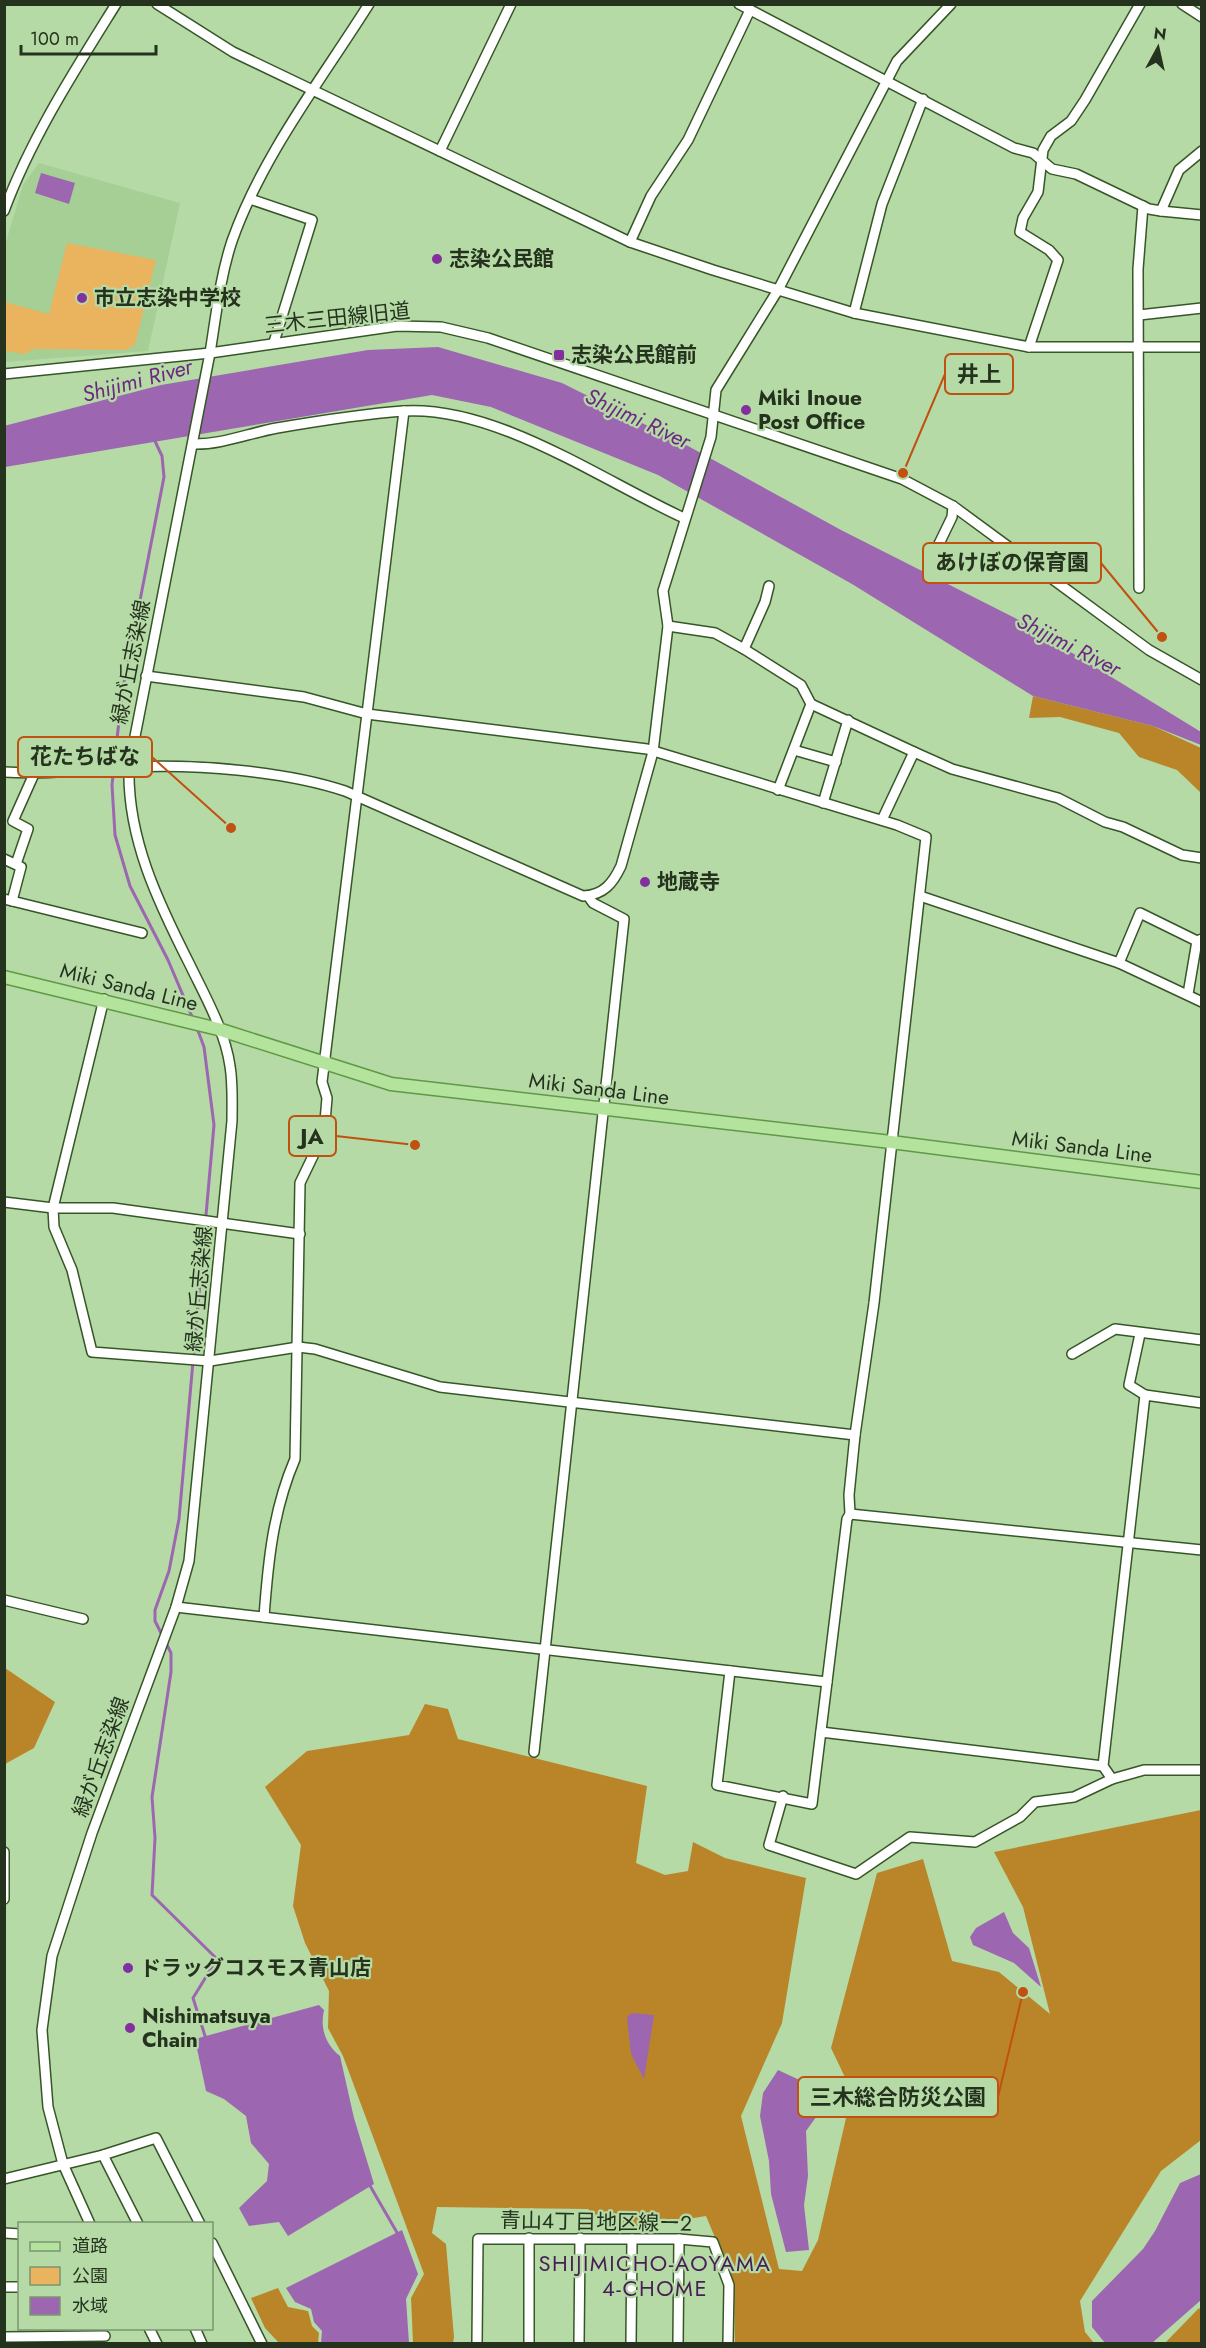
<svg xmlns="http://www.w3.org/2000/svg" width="1206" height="2348" viewBox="0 0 1206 2348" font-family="Jost,'Noto Sans JP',sans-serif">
<rect width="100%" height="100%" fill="#b5daa6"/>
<!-- built -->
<polygon fill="#a6cf96" points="39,163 180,203 148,351 5,362 5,245 23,185"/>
<!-- green -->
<polygon fill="#eab35e" points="67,243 156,260 135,345 125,350 34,349 25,354 5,351 5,302 49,314"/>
<!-- forest -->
<g fill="#ba8529">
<polygon points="1033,696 1153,726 1201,748 1201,793 1177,770 1139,757 1119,733 1060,717 1029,718"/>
<polygon points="5,1668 55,1702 34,1748 5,1764"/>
<polygon points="425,1704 448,1709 458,1739 647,1786 636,1863 665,1875 688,1871 693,1842 725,1858 806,1878 782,2023 741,2116 779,2269 802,2271 818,2240 852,2092 831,2048 877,1873 923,1859 952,1961 999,1972 1050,2014 1023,1907 994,1852 1201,1810 1201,2140 1161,2171 1080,2301 1085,2332 1094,2343 735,2343 734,2283 706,2216 639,2227 603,2222 588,2209 437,2207 432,2233 446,2244 454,2337 453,2343 413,2343 411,2298 424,2274 343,2056 328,2028 329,1991 305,1943 293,1906 301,1845 265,1787 307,1751 409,1735"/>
<polygon points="278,2288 288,2307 308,2311 312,2326 319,2333 318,2343 279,2343 265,2328 251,2298"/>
<polygon points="1199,2308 1201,2310 1201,2343 1165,2343"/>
</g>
<!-- water -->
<g fill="#9c67b0">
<polygon points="41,173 75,183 69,204 35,193"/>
<polygon points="438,347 562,383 688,446 841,530 1015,618 1201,732 1201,745 1153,726 1033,696 852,584 658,475 491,407 432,395 5,467 4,426 161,385 368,350"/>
<polygon points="1004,1912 1013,1933 1029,1948 1041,1987 1014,1963 973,1945 970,1937 976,1928"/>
<path d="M 319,2005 L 324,2010 C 320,2028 325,2044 340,2056 L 354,2118 L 374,2184 L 288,2236 L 279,2222 L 249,2226 L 239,2208 L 267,2181 L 269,2164 L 251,2143 L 246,2116 L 224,2099 L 206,2091 L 195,2039 Z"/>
<polygon points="632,2013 654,2015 644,2079 631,2054 627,2017"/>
<polygon points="778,2070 832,2095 806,2131 808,2176 804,2205 809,2250 786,2252 771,2194 769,2161 760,2116 763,2093"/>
<polygon points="1201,2174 1201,2300 1152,2343 1105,2343 1092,2327 1092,2301 1143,2249 1155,2231 1180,2183"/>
<polygon points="402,2230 418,2274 406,2299 409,2343 321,2343 322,2331 314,2322 311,2309 295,2302 286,2288"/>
</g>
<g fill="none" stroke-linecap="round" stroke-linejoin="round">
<!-- stream -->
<g stroke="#9c67b0" stroke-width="3">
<polyline points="153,437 162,456 164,477 122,693 112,785 115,835 130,886 168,960 193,1019"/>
<polyline points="163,1637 155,1621 155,1610 169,1571 179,1519 214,1125 204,1047 197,1028"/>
<polyline points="166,1643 171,1653 171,1672 152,1797 155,1838 152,1895 217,1959 193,1998 206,2039"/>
<polyline points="369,2184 399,2236"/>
</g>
<!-- minor casing -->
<g stroke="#375628" stroke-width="12">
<g id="minor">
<polyline points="157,4 233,52 630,242 713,270 854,313 1029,347 1202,347"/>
<polyline points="739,4 1014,148 1033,153 1052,169 1076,174 1149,209 1161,211 1179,170 1202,151"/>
<polyline points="1182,4 1202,17"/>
<polyline points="440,151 511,4"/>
<polyline points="250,199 312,220 274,342"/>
<path d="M 4,211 C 31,138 75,70 116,4"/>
<polyline points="1161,211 1202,215"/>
<polyline points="630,242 651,196 688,140 750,10"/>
<polyline points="854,313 882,204 923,99"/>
<polyline points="1139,315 1202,308"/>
<polyline points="1029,347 1058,260 1049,250 1020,232 1023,218 1038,192 1043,150 1051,136 1071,121 1085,100 1140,4"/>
<polyline points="4,374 210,353 397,326 441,327 488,338 902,479 953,506 1149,650 1202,680"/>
<path d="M 193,444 C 221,445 249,433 277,428 C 318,421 361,414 403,411 C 495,405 601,480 684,518"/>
<polyline points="936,550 952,517 953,506"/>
<polyline points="1139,588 1138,269 1143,206"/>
<polyline points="668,626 715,633 744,649 801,685 811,704 778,790"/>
<polyline points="744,649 765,602 769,586"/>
<polyline points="146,676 304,697 367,714 647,749 897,825 926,837 874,1303 855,1435 849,1495 850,1514 847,1519 812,1804 717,1785 730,1671"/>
<polyline points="811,704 914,752"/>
<polyline points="794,750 836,762"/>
<path d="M 4,772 C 48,775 89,769 132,767 C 196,764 285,771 345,791 L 583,896 C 604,895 613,883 621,866 L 653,752 L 668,626 L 663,591 L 711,437 L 716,390 L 778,290 L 897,61 L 951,4"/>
<polyline points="823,803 848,720"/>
<polyline points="882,820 914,752 952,769 1058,798 1105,822 1123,827 1182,855 1202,858"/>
<polyline points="4,859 21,867 12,901"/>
<polyline points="16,864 28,829 13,821 34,774"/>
<polyline points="920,896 1119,963 1202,1002"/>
<polyline points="4,899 142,933"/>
<polyline points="1119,963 1140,913 1197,941"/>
<polyline points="1188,994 1197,941 1202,939"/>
<polyline points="104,999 53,1208 54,1227 72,1270 92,1352 210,1361 298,1347 315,1349 440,1387 855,1435"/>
<polyline points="4,1202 53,1208 113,1208 300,1234"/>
<polyline points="1140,1334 1129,1385 1145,1395"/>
<polyline points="1072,1354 1115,1329 1202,1340"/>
<polyline points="850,1514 1202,1550"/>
<polyline points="4,1600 83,1619"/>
<polyline points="176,1607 827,1682"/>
<path d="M 264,1617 C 268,1562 273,1510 295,1459 L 300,1183 L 324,1133 L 327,1098 L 322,1082 L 404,411"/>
<polyline points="821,1732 1103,1766"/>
<polyline points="534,1752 624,919 593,903 588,896"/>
<polyline points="1112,1779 1103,1766 1145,1395 1202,1403"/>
<polyline points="783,1796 769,1845 856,1874 910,1837 975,1842 1020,1817 1035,1802 1074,1797 1112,1779 1144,1770 1202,1770"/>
<polyline points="4,1852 4,1899"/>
<polyline points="103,2155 138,2224"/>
<polyline points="4,2179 103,2155 156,2138 200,2224"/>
<path d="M 90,2224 L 63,2164 L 48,2107 L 42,2030 L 52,1956 L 92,1833 L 176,1607 L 189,1561 L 232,1121 C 232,1103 233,1084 230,1066 C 225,1031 205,996 190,965 C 158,902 127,838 129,767 L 210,353 C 216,316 220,277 232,241 C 262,156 321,80 369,4"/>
<polyline points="4,2233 20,2234"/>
<polyline points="212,2243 262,2344"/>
<polyline points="4,2287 20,2287"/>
<polyline points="149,2328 157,2344"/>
<polyline points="195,2328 202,2344"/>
<polyline points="4,2337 105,2336"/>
<polyline points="477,2344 478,2239 679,2239 713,2242 729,2285 728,2344"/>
<polyline points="529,2344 529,2238"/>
<polyline points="579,2344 580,2238"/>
<polyline points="631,2344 632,2239"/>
<polyline points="678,2344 679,2239"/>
</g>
</g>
<!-- major casing -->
<g stroke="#609945" stroke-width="15">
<polyline id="major" points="4,977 218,1029 391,1084 891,1142 1202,1182"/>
</g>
<!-- minor -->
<use href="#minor" stroke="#fff" stroke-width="9"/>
<!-- major -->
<use href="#major" stroke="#b3e39c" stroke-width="12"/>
</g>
<!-- markers -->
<g fill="#83309e" stroke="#b5daa6" stroke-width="2">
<circle cx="437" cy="259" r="6"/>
<circle cx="82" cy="298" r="6"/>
<rect x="553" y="349" width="12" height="12" rx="3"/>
<circle cx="746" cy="410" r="6"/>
<circle cx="645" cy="882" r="6"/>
<circle cx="128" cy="1968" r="6"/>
<circle cx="130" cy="2028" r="6"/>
</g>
<g text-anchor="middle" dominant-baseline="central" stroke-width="4.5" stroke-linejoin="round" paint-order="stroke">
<!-- poi labels -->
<g font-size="21" font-weight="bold" fill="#24321e" stroke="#b5daa6" text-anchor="start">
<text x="449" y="259">志染公民館</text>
<text x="94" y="298">市立志染中学校</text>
<text x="571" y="355">志染公民館前</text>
<text x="758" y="398">Miki Inoue<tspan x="758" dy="24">Post Office</tspan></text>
<text x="657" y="882">地蔵寺</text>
<text x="140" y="1968">ドラッグコスモス青山店</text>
<text x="142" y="2016">Nishimatsuya<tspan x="142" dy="24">Chain</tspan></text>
</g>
<!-- street labels -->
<g font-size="21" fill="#24321e" stroke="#b5daa6">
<text transform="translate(337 318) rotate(-6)">三木三田線旧道</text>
<text transform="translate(131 662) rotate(-79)">緑が丘志染線</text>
<text transform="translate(129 987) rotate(14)">Miki Sanda Line</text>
<text transform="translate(599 1089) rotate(7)">Miki Sanda Line</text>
<text transform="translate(1082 1147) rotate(7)">Miki Sanda Line</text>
<text transform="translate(199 1289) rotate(-85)">緑が丘志染線</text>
<text transform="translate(101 1757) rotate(-70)">緑が丘志染線</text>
<text transform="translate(596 2222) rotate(1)">青山４丁目地区線ー２</text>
</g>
<!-- water labels -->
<g font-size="22" font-style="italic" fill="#6b2881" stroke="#b5daa6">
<text transform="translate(137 380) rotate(-15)">Shijimi River</text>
<text transform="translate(638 418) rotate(25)">Shijimi River</text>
<text transform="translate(1069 644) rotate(27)">Shijimi River</text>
</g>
<!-- neighbourhood labels -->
<g font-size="22" letter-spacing="1.5" fill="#471f55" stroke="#b5daa6">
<text x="655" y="2263">SHIJIMICHO-AOYAMA<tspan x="655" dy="25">4-CHOME</tspan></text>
</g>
</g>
<!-- callouts -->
<path fill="none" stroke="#c15110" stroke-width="2" d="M903 473L945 374M1162 637L1101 563M231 828L152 757M415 1145L336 1136M1023 1992L998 2097"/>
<g fill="#c15110" stroke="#b5daa6" stroke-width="2">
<circle cx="903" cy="473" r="6"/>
<circle cx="1162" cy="637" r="6"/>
<circle cx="231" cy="828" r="6"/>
<circle cx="415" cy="1145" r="6"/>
<circle cx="1023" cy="1992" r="6"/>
</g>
<g fill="#b5daa6" stroke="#c15110" stroke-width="2">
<rect x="945" y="354" width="68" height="40" rx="6"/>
<rect x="923" y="543" width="178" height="40" rx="6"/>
<rect x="18" y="737" width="134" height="40" rx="6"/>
<rect x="289" y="1116" width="47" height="40" rx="6"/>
<rect x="798" y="2077" width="200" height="40" rx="6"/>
</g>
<g font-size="22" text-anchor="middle" font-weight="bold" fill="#24321e">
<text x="979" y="382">井上</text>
<text x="1012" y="570">あけぼの保育園</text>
<text x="85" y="764">花たちばな</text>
<text x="312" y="1144">JA</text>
<text x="898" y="2105">三木総合防災公園</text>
</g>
<!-- border -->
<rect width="1206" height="2348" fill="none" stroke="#24321e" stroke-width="12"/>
<!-- legend -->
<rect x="18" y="2222" width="195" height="108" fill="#b5daa6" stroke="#7b9770" stroke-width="1.5"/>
<rect x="30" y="2242" width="30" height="9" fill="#b3e39c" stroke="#7b9770" stroke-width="1.5"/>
<text x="72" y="2252" font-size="18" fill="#24321e">道路</text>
<rect x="30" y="2267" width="30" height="18" fill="#eab35e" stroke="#7b9770" stroke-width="1.5"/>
<text x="72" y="2282" font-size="18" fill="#24321e">公園</text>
<rect x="30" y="2297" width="30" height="18" fill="#9c67b0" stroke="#7b9770" stroke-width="1.5"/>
<text x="72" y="2312" font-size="18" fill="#24321e">水域</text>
<!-- north arrow -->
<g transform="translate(1158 48) rotate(8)" stroke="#b5daa6" stroke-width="4.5" paint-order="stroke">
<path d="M0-4.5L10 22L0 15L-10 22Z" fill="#24321e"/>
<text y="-9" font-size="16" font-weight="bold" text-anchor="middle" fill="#24321e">N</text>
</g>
<!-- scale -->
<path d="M21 45v9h135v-9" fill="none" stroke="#24321e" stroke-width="3"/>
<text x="30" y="45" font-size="18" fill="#24321e" stroke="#b5daa6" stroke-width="4.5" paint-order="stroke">100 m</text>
</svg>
